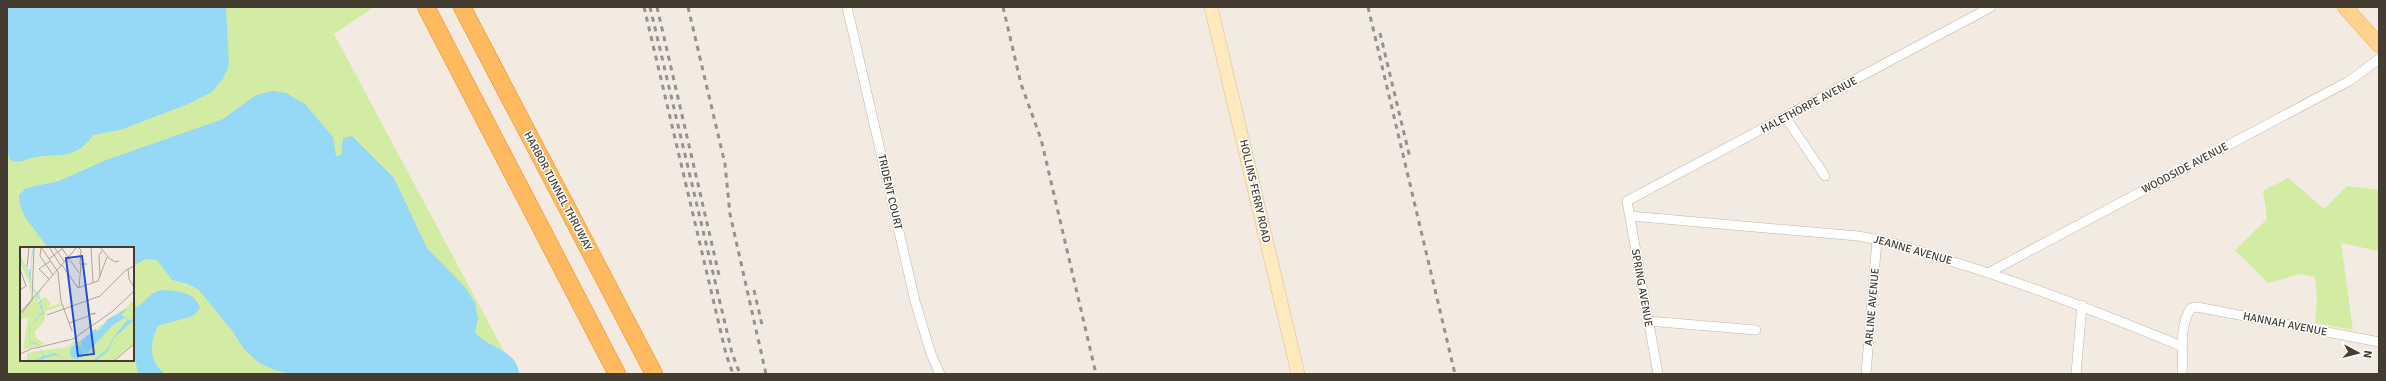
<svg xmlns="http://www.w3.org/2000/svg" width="2386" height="381" viewBox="0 0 2386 381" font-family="Signika,sans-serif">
<rect width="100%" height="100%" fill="#f3ebe1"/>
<!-- green -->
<g fill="#d3eca4" fill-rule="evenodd">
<path d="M 7,7 L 374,7 L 334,34 L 516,374 L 7,374 ZM 21,248 L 133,248 L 133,360 L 21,360 Z"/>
<polygon points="2288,178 2324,209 2347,186 2379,190 2379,251 2341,243 2353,330 2315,323 2317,299 2315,277 2301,274 2268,283 2235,250 2267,219 2263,191"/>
</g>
<!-- water -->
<g fill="#95d9f7">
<path d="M 7,7 L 226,7 L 229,65 L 223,79 L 212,92 L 186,105 L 120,130 L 93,135 C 74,162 58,152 31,158 C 22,161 19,163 10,160 L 7,151 Z"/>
<path d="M 273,91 L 286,93 L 305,104 L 333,137 L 336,156 L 341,155 L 343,138 L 352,136 L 394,178 L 427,248 L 465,287 L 475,303 L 478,319 L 475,332 C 487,349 517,348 519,374 L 294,374 L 277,371 L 259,363 L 243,348 L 233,332 L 199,290 L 188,284 L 172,280 L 157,260 L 146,259 L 135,265 L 133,284 L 133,248 L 47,248 C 38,230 18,217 19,195 L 26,188 L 59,181 L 106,160 L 223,119 L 256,95 Z"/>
<path d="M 161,290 C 177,291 195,291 200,308 L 193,316 L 158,326 C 149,343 149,361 165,374 L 138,374 L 133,347 L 133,304 L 138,307 L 153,293 Z"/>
</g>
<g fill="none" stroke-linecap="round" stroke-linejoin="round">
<!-- street casing -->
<g stroke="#c1b5a6" stroke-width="10">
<g id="street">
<polyline points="847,7 915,301 931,354 940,374"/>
<polyline points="1786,118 1825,176"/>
<path d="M 1630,216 L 1858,236 C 1893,242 1926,253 1960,264 C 2035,287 2108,316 2181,346"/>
<polyline points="1988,273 2349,81 2379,59"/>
<polyline points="1648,321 1756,330"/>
<polyline points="1658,374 1627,201 1991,7"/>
<polyline points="1866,374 1877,239"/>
<polyline points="2076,374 2082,305"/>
<path d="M 2182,374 C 2184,351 2178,328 2191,308 L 2197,307 L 2379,342"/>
</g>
</g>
<!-- secondary casing -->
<g stroke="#dabf8d" stroke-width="14">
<polyline id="secondary" points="1211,7 1298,374"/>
</g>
<!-- primary casing -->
<g stroke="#efb152" stroke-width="16">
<polyline id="primary" points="2345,7 2379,45"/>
</g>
<!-- highway casing -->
<g stroke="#ec8e21" stroke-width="18">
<g id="highway">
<polyline points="426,7 617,374"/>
<polyline points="462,7 654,374"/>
</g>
</g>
<!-- street -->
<use href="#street" stroke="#fff" stroke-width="9"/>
<!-- secondary -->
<use href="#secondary" stroke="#ffe9be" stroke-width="13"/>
<!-- primary -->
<use href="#primary" stroke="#ffd38d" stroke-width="15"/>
<!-- highway -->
<use href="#highway" stroke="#ffba5f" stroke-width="17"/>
<!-- rail -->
<g stroke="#939393" stroke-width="3" stroke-dasharray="5 5" stroke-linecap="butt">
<polyline points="644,7 726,354 733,374"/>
<polyline points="650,7 732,353 740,374"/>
<polyline points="657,7 719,275"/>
<polyline points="688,7 725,164 730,214 766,374"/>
<polyline points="1003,7 1021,84 1041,139 1096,374"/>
<polyline points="1368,7 1455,374"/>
<polyline points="1380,33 1410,158"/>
<polyline points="754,290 763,329"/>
</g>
</g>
<g text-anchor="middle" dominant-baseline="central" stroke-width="3" stroke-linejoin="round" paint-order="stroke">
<!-- street labels -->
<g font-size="11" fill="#443b31" stroke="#fff">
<text transform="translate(1809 105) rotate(-28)">HALETHORPE AVENUE</text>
<text transform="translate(2185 168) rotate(-28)">WOODSIDE AVENUE</text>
<text transform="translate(558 191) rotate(62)">HARBOR TUNNEL THRUWAY</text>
<text transform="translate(1255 191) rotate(77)">HOLLINS FERRY ROAD</text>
<text transform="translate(890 192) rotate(77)">TRIDENT COURT</text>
<text transform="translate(1913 250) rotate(16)">JEANNE AVENUE</text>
<text transform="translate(1642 288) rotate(80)">SPRING AVENUE</text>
<text transform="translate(1872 307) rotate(-85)">ARLINE AVENUE</text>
<text transform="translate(2285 324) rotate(11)">HANNAH AVENUE</text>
</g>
</g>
<!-- overview -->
<g transform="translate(20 247)">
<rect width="114" height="114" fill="#f3ebe1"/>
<path d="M 1,9 L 12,33 L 10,47 L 9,35 L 1,18 ZM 22,41 L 17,56 L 25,50 L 31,56 L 28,60 L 41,56 L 42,59 L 26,64 L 24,75 L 15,84 L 16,91 L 25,97 L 3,103 L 8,71 L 0,72 L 0,68 ZM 111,54 L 114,58 L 114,97 L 93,114 L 7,114 L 7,107 L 11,105 L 48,100 L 47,97 L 49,99 L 55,93 L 58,95 L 107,60 Z" fill="#d3eca4"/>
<path d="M 0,0 L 1,3 L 1,12 L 9,24 L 11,20 L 12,4 L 13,2 L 10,37 L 16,45 L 21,53 L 21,55 L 19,58 L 21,58 L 22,59 L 24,67 L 17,70 L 17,72 L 14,76 L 10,80 L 9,94 L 18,97 L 24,109 L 35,106 L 49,114 L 36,108 L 14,114 L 23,109 L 18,98 L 9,95 L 9,83 L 10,79 L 14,76 L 17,70 L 23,65 L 19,58 L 20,53 L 10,38 L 9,25 L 0,11 ZM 108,61 L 101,68 L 107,71 L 110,74 L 114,71 L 114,73 L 94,91 L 88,104 L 76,114 L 73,114 L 88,101 L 94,90 L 108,72 L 104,71 L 93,78 L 66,107 L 61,97 L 62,93 L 75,82 L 77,84 L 82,81 L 80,78 L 83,79 L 88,72 ZM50 105a7 7 0 1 1 14 0a7 7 0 1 1-14 0Z" fill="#95d9f7"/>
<path fill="none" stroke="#ada59b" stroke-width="1" d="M 21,0 L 38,25 L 41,54 L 52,84M 29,0 L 41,19M 34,0 L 44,14M 41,0 L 59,26M 58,0 L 61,3 L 60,17 L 67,17M 71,0 L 73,36M 80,0 L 89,11 L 95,15 L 99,14M 21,1 L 20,9 L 33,28M 29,12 L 42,2M 42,18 L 58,41 L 78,34 L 87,10M 7,20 L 9,0M 0,22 L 6,39 L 0,43M 108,22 L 109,32 L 114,40M 80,30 L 79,8 L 82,4M 29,32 L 19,22 L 30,14M 59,41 L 61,17M 0,66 L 57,0M 2,66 L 12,53 L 14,0M 27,68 L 80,49 L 106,23 L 114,19M 49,76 L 66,70 L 71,67 L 75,66 L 75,67 L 71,67M 0,107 L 11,102 L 53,92 L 93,64 L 114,44M 94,114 L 114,97"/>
<path fill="#1d4ed8" fill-opacity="0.15" stroke="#1d4ed8" stroke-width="2" d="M 62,9 L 74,107 L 58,109 L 46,11 Z"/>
<rect width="114" height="114" fill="none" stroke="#443b31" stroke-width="2"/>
</g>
<!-- border -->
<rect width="2386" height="381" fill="none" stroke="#443b31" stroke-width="16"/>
<!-- north arrow -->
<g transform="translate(2358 353) rotate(97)" stroke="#ffffff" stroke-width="3" paint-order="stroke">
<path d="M0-3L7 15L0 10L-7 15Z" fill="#443b31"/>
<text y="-6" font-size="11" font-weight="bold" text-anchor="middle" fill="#443b31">N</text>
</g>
</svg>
